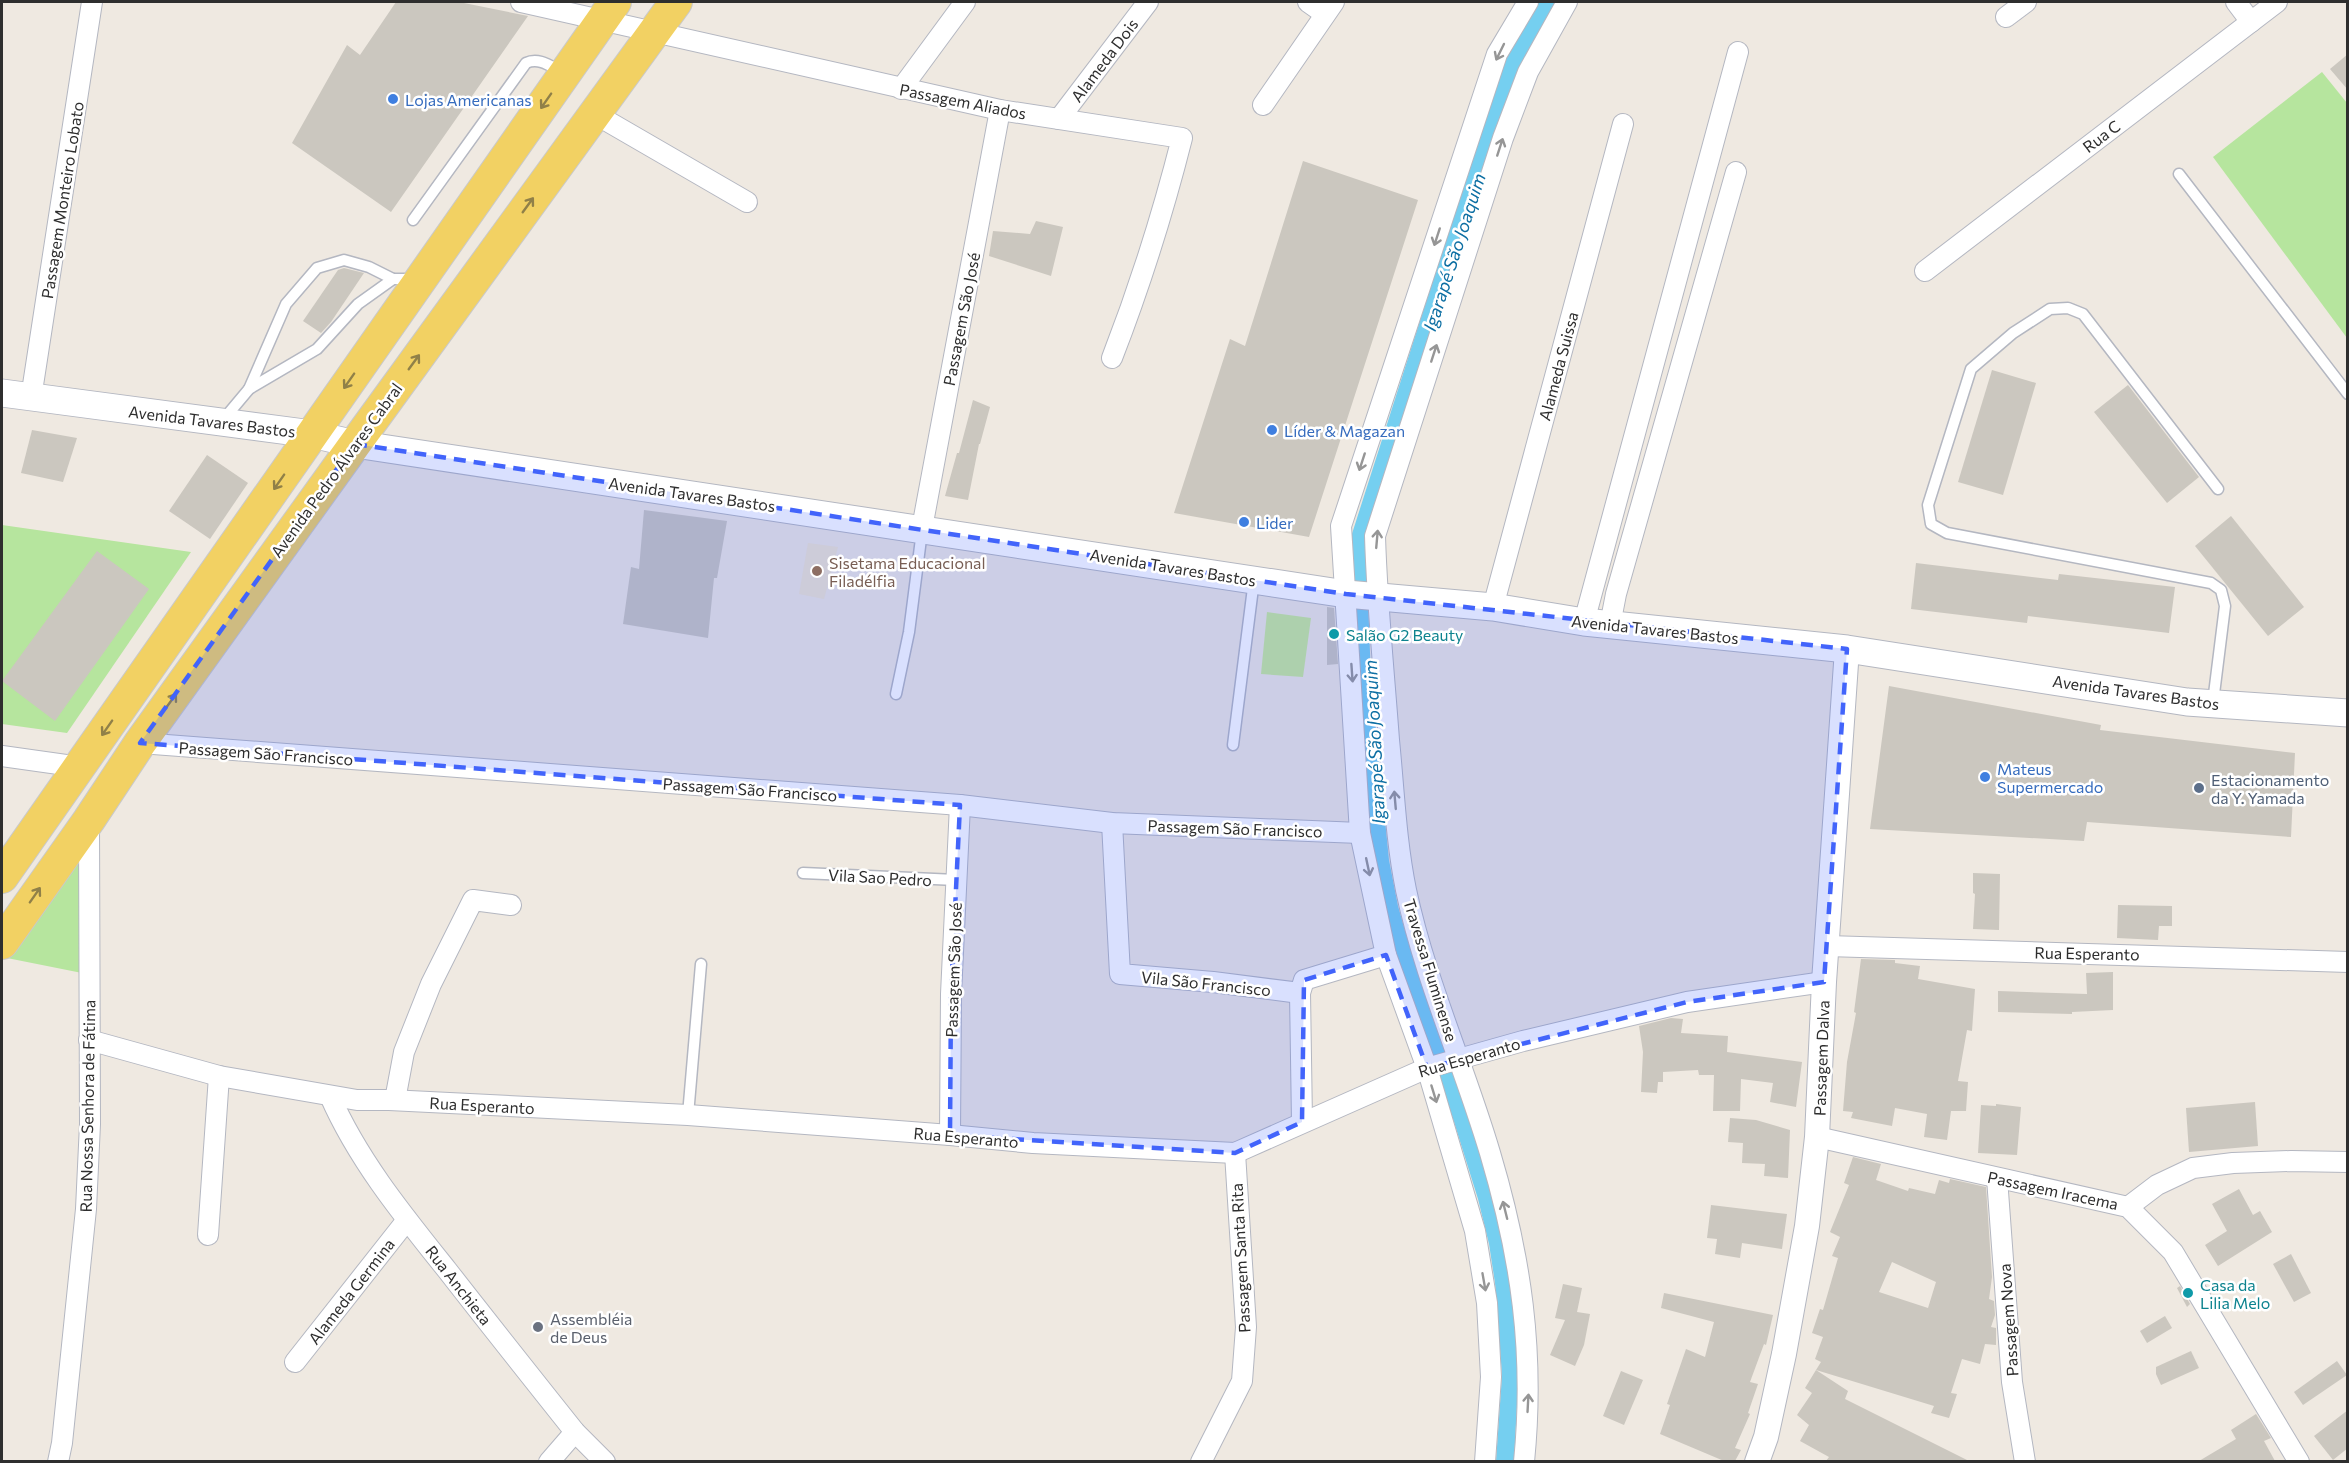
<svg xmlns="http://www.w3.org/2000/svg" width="2349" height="1463" viewBox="0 0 2349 1463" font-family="Commissioner,sans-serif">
<rect width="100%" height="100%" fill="#efe9e1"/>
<!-- education -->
<polygon fill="#f0e6d1" points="808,543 838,547 824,599 799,594"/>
<!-- green -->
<g fill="#b6e59e">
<polygon points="2322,72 2347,103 2347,338 2213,157"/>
<polygon points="2,525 191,552 67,733 2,724"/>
<polygon points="89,820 82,973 2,957"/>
</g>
<!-- pitch -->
<polygon fill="#c9ec9a" points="1267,612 1311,618 1303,677 1261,674"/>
<!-- water -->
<polygon fill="#75cff0" points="1537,2 1559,2 1366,541 1371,680 1389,860 1398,906 1411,951 1478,1141 1506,1251 1516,1315 1518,1385 1514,1461 1496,1461 1502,1375 1495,1283 1489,1244 1478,1199 1454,1122 1398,963 1367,838 1350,540 1508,45"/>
<!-- building -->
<g fill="#cbc7bf" fill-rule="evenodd">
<polygon points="396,2 459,2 528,16 391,212 292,143 347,45 360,55"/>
<polygon points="2348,54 2348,90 2330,69"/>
<polygon points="1303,161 1418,200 1309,537 1174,513 1230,339 1245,346"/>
<polygon points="1036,221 1063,227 1051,276 989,256 993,231 1030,234"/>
<polygon points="344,268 364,273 331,322 321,333 303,321 338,270"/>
<polygon points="1992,370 2036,383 2003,495 1958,482"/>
<polygon points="2128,385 2199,477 2167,503 2094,412"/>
<polygon points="973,400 990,407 980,444 979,444 968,500 945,496 957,453 959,453"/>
<polygon points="32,430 77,438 63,482 21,473"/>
<polygon points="207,455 248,483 210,539 169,511"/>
<polygon points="644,510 727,521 717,578 714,578 708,638 623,624 631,567 639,569"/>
<polygon points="2231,516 2304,607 2268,636 2195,546"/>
<polygon points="97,551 149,589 55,721 2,681"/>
<polygon points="1916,563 2058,580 2059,574 2175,587 2169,633 2028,616 2027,623 1911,609"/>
<polygon points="1327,607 1334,608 1338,664 1327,665"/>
<polygon points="1889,686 2101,725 2100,730 2295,753 2291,837 2087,822 2084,841 1870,829"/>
<polygon points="1973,873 2000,874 1999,930 1973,929 1975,894 1973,893"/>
<polygon points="2118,905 2172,906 2172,926 2159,926 2158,940 2117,938"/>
<polygon points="1861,959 1895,960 1895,963 1920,966 1918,979 1975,989 1972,1031 1967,1030 1958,1081 1968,1082 1966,1111 1951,1111 1947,1140 1924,1137 1927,1114 1895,1108 1892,1126 1851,1118 1853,1112 1843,1111 1847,1062 1856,1013 1854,1012"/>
<polygon points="2113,972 2113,1010 2072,1012 2072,1014 1998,1012 1998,991 2087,994 2086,973"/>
<polygon points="1671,1018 1683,1019 1681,1033 1728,1036 1727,1052 1802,1062 1796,1107 1770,1102 1773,1083 1741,1079 1740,1111 1713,1111 1714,1075 1699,1075 1698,1070 1663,1072 1663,1082 1658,1082 1657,1093 1641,1092 1643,1052 1639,1026"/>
<polygon points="2255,1102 2258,1146 2189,1152 2186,1108"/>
<polygon points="1996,1104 2021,1107 2017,1155 1978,1153 1981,1105 1996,1106"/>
<polygon points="1730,1118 1756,1120 1790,1130 1788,1178 1764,1176 1765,1164 1742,1163 1743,1143 1728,1142"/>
<path d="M 1853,1157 L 1881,1164 L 1876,1180 L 1908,1191 L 1909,1188 L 1935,1194 L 1939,1180 L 1949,1183 L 1950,1179 L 1986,1187 L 1992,1277 L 1989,1299 L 1994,1301 L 1995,1315 L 1991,1327 L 1996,1328 L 1996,1345 L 1985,1344 L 1980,1364 L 1962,1359 L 1951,1393 L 1957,1394 L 1949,1418 L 1931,1413 L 1934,1406 L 1816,1370 L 1821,1362 L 1815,1359 L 1823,1337 L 1812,1333 L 1820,1309 L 1823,1310 L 1838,1258 L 1832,1256 L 1840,1237 L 1830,1232 L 1849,1185 L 1844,1183 ZM 1892,1262 L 1936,1282 L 1928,1308 L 1879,1292 Z"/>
<polygon points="2239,1189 2253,1215 2260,1211 2272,1232 2218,1266 2205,1245 2227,1231 2212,1204"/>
<polygon points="1711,1205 1787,1214 1782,1249 1742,1243 1740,1258 1715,1254 1717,1239 1707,1238"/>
<polygon points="2291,1254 2311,1293 2294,1302 2273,1264"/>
<polygon points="1563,1284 1582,1288 1577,1312 1590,1314 1584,1345 1575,1366 1550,1355 1565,1320 1555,1318"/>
<polygon points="2180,1286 2190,1304 2187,1307 2177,1288"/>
<polygon points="1664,1293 1773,1315 1766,1345 1764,1344 1750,1382 1758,1384 1748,1413 1750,1414 1735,1448 1741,1450 1735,1461 1724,1461 1660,1434 1670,1405 1667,1404 1686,1349 1705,1357 1714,1322 1661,1308"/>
<polygon points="2165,1316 2172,1328 2147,1343 2140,1331"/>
<polygon points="2191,1351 2199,1368 2161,1385 2156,1374 2156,1367"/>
<polygon points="2337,1361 2347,1375 2303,1405 2294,1392"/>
<polygon points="1816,1370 1848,1391 1845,1399 1969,1461 1826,1461 1829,1457 1800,1441 1809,1425 1797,1415 1812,1393 1805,1388"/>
<polygon points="1621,1371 1643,1380 1624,1425 1603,1416"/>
<polygon points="2348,1410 2348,1448 2333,1460 2314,1436"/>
<polygon points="2256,1414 2271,1438 2264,1441 2275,1461 2199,1461 2236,1439 2231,1430"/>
</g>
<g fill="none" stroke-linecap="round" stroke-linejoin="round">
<!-- service casing -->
<g stroke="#b4b7c1" stroke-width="13">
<g id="service">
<polyline points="2179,174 2348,394"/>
<path d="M 413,220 L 526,63 C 539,57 550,66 562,72"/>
<polyline points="249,389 286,304 317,268 344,260 369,267 393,279"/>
<polyline points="223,420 249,389 317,349 358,304 393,279 415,279"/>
<polyline points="896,694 909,632 922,531"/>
<polyline points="2213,702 2225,606 2221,590 2211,583 1947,533 1931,524 1928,505 1971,369 2013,333 2050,309 2068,308 2083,314 2218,489"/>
<polyline points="1233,745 1254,580"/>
<polyline points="803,873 956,880"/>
<polyline points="688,1115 701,964"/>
</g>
</g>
<!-- minor casing -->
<g stroke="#b4b7c1" stroke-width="22">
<g id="minor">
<path d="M 521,2 L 1000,110 L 1182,138 C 1163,213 1140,286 1112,358"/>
<polyline points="1308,2 1325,14"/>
<polyline points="2236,2 2251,22"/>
<polyline points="2006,17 2026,2"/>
<polyline points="901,89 965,2"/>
<polyline points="1263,105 1334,2"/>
<polyline points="595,114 747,202"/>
<polyline points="1059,119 1148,2"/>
<polyline points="1925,271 2277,2"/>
<polyline points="31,398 92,2"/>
<polyline points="922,528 1000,110"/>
<polyline points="1493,607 1623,124"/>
<polyline points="1584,622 1738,52"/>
<polyline points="1610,625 1616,594 1736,172"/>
<polyline points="140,743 960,805 1112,823 1360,833"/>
<polyline points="2,756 80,767"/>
<polyline points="1112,823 1120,974 1213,982 1300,993"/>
<polyline points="1827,946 2348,962"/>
<polyline points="89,1040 219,1076 357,1100 389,1100 688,1115 950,1135 1033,1143 1235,1153 1427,1068 1523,1041 1687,1002 1824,982"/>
<path d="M 330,1096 C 358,1160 403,1215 447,1270 C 489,1324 532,1378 575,1432 L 605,1462"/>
<polyline points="395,1100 404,1052 431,984 473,900 511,905"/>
<polyline points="1302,1122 1300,993 1304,980 1386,955"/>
<polyline points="950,1135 951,994 960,805"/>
<polyline points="1817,1137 2128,1207 2173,1252 2299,1462"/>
<polyline points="1997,1178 2012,1382 2025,1462"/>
<polyline points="2128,1207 2157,1185 2193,1168 2233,1163 2291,1161 2348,1162"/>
<polyline points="208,1235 219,1076"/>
<polyline points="295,1362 407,1220"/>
<polyline points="58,1462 62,1443 86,1209 90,1124 89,823"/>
<polyline points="549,1462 575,1432"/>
<polyline points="1201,1462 1242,1381 1246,1327 1235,1153"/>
<polyline points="1485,1462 1491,1377 1487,1303 1475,1231 1427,1068 1386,955 1360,833 1341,526 1497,54 1528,2"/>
<path d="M 1524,1462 C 1535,1352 1521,1257 1490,1153 C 1464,1065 1425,980 1406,890 C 1396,841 1394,790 1389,740 C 1384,672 1377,604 1375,536 L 1503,138 L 1528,72 L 1567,2"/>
</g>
</g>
<!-- tertiary casing -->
<g stroke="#b4b7c1" stroke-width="26">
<polyline id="tertiary" points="1757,1462 1766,1437 1784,1354 1807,1226 1817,1137 1824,982 1847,649"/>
</g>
<!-- secondary casing -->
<g stroke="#b4b7c1" stroke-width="29">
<polyline id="secondary" points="2,393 312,434 355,444 1346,594 1493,607 1584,622 1847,649 2187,702 2348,713"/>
</g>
<!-- primary casing -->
<g stroke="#c9c9c9" stroke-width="34">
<g id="primary">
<polyline points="2,877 615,2"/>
<polyline points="2,943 89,820 140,743 355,444 676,2"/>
</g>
</g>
<!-- service -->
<use href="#service" stroke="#fff" stroke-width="10"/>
<!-- minor -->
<use href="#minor" stroke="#fff" stroke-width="20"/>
<!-- tertiary -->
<use href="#tertiary" stroke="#fff" stroke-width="24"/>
<!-- secondary -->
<use href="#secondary" stroke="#fff" stroke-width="27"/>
<!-- primary -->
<use href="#primary" stroke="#f2d163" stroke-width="32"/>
</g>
<!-- one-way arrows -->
<defs><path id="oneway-shaft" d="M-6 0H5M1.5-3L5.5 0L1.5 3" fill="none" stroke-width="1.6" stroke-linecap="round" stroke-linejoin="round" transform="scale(1.5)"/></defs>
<g stroke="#969696">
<use href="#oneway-shaft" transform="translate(1500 52) rotate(116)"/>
<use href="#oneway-shaft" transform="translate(1500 147) rotate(-72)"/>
<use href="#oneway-shaft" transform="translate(1437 237) rotate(108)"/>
<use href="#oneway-shaft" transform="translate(1434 353) rotate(-72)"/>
<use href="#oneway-shaft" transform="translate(1362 462) rotate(108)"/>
<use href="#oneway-shaft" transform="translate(1377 539) rotate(-85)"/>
<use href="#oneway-shaft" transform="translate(1352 673) rotate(86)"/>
<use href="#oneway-shaft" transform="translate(1395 800) rotate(-95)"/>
<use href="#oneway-shaft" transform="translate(1368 867) rotate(78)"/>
<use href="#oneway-shaft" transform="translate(1434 1094) rotate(73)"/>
<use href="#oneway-shaft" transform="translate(1505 1210) rotate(-104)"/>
<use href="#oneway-shaft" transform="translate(1484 1282) rotate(80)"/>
<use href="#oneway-shaft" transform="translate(1528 1403) rotate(-87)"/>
</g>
<g stroke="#908048">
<use href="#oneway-shaft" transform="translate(546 101) rotate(125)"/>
<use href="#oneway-shaft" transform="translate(528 205) rotate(-54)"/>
<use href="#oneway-shaft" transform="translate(414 362) rotate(-54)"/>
<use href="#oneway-shaft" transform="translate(349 381) rotate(125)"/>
<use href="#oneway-shaft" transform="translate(279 482) rotate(125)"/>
<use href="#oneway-shaft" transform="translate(171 701) rotate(-54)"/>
<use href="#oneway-shaft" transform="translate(107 728) rotate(125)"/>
<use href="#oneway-shaft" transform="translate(35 895) rotate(-55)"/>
</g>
<!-- marked area -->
<path fill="#4264fb" fill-opacity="0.2" stroke="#4264fb" stroke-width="4.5" stroke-dasharray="12 8" stroke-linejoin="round" d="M 355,444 L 1346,594 L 1847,649 L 1824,982 L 1687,1002 L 1427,1068 L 1386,955 L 1304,980 L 1302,1122 L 1235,1153 L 950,1135 L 951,994 L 960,805 L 140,743 Z"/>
<!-- markers -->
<g fill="#3f7fe0" stroke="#fff" stroke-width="2">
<circle cx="393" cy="99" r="6"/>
<circle cx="1272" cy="430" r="6"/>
<circle cx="1244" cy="522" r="6"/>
<circle cx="1985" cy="777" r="6"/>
</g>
<circle fill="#8d6e63" stroke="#fff" stroke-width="2" cx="817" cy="571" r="6"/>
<g fill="#0f9aa8" stroke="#fff" stroke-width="2">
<circle cx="1334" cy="634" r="6"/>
<circle cx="2188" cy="1293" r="6"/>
</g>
<circle fill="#5c6f8a" stroke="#fff" stroke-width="2" cx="2199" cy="788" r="6"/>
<circle fill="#6b7280" stroke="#fff" stroke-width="2" cx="538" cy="1327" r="6"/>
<g text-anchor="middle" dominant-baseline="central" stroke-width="5" stroke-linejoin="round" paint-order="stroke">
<!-- street labels -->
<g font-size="16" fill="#2e2e2e" stroke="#fff">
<text transform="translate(1104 60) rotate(-53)">Alameda Dois</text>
<text transform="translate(963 101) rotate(11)">Passagem Aliados</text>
<text transform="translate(2101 136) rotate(-37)">Rua C</text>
<text transform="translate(62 200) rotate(-81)">Passagem Monteiro Lobato</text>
<text transform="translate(961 319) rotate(-79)">Passagem São José</text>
<text transform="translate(1558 366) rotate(-75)">Alameda Suissa</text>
<text transform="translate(212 421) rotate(7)">Avenida Tavares Bastos</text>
<text transform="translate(336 470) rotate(-54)">Avenida Pedro Álvares Cabral</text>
<text transform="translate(692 494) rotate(8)">Avenida Tavares Bastos</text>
<text transform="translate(1173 567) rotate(9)">Avenida Tavares Bastos</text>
<text transform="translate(1655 629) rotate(6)">Avenida Tavares Bastos</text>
<text transform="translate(2136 692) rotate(8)">Avenida Tavares Bastos</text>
<text transform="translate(266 753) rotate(4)">Passagem São Francisco</text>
<text transform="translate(750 789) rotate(4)">Passagem São Francisco</text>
<text transform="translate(1235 828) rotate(2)">Passagem São Francisco</text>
<text transform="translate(880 877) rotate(3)">Vila Sao Pedro</text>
<text transform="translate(2087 953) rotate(1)">Rua Esperanto</text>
<text transform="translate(953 970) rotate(-88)">Passagem São José</text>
<text transform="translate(1431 970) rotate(73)">Travessa Fluminense</text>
<text transform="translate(1206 983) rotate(6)">Vila São Francisco</text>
<text transform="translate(1469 1057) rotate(-16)">Rua Esperanto</text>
<text transform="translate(1821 1058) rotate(-88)">Passagem Dalva</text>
<text transform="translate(482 1105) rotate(3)">Rua Esperanto</text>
<text transform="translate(87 1106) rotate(-89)">Rua Nossa Senhora de Fátima</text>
<text transform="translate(966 1137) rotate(5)">Rua Esperanto</text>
<text transform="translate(2053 1190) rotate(12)">Passagem Iracema</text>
<text transform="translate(1240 1258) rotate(-93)">Passagem Santa Rita</text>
<text transform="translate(459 1285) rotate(52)">Rua Anchieta</text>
<text transform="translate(351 1291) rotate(-52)">Alameda Germina</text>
<text transform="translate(2008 1320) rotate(-94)">Passagem Nova</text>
</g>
<!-- shop labels -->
<g font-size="16" fill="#366cbe" stroke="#fff" text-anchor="start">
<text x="405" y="99">Lojas Americanas</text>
<text x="1284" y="430">Líder &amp; Magazan</text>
<text x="1256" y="522">Lider</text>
<text x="1997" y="768">Mateus<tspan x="1997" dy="18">Supermercado</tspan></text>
</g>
<!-- education labels -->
<g font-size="16" fill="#785e54" stroke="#fff" text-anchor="start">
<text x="829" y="562">Sisetama Educacional<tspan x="829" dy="18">Filadélfia</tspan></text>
</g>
<!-- culture labels -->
<g font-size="16" fill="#0d838f" stroke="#fff" text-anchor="start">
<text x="1346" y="634">Salão G2 Beauty</text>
<text x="2200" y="1284">Casa da<tspan x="2200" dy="18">Lilia Melo</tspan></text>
</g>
<!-- service labels -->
<g font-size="16" fill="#4e5e75" stroke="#fff" text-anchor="start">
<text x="2211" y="779">Estacionamento<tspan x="2211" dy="18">da Y. Yamada</tspan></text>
</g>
<!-- worship labels -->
<g font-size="16" fill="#5b616d" stroke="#fff" text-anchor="start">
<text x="550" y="1318">Assembléia<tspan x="550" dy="18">de Deus</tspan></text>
</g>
<!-- water labels -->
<g font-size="18" font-style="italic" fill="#0d6fa3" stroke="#fff">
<text transform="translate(1454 252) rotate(-72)">Igarapé São Joaquim</text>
<text transform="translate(1374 742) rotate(-93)">Igarapé São Joaquim</text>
</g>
</g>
<!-- border -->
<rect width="2349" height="1463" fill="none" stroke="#2e2e2e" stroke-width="6"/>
</svg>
